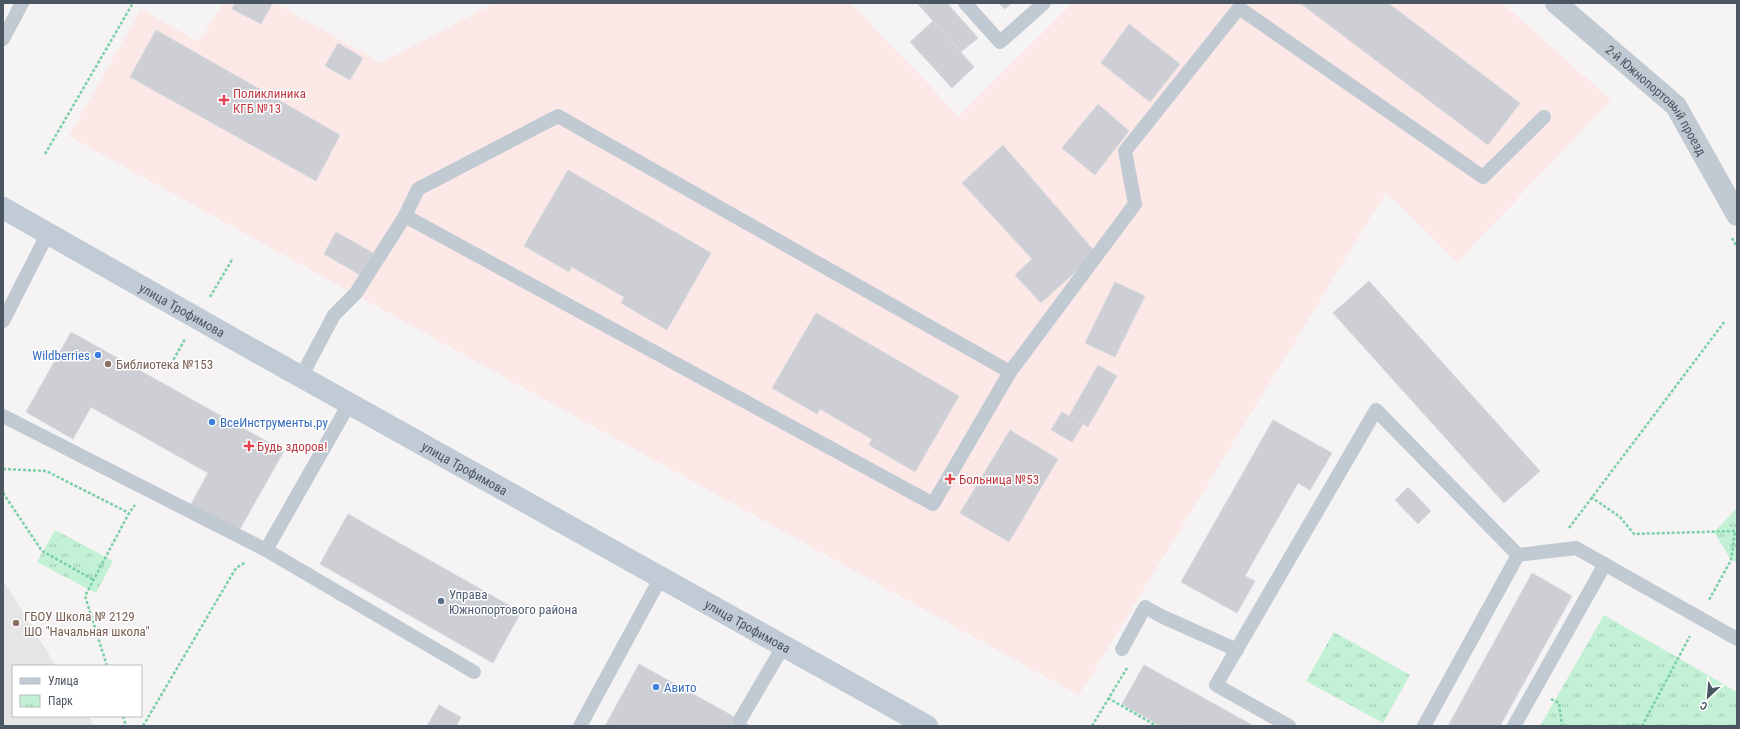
<svg xmlns="http://www.w3.org/2000/svg" width="1740" height="729" viewBox="0 0 1740 729" font-family="'Roboto Condensed',sans-serif">
<defs>
<pattern id="park-tufts" width="24" height="20" patternUnits="userSpaceOnUse"><rect width="24" height="20" fill="#c3f1d5"/><path d="M3 7l-1-3M5 7V3M7 7l1-3M15 17l-1-3M17 17v-4M19 17l1-3" fill="none" stroke="#a0c6b0"/></pattern>
</defs>
<rect width="100%" height="100%" fill="#f5f3f3"/>
<!-- education -->
<polygon fill="#e6e4e5" points="3,580 56,666 13,666 13,716 88,716 94,726 3,726"/>
<!-- medical -->
<polygon fill="#fce8e6" points="223,3 275,3 381,63 495,3 850,3 959,116 1073,3 1502,3 1611,100 1457,262 1386,192 1079,695 69,136 141,9 199,42"/>
<!-- park -->
<g fill="url(#park-tufts)">
<polygon points="1737,508 1737,562 1731,560 1714,532"/>
<polygon points="55,530 113,561 96,593 37,562"/>
<polygon points="1604,615 1737,692 1737,726 1540,726"/>
<polygon points="1334,632 1410,675 1383,723 1306,681"/>
</g>
<!-- building -->
<g fill="#cdcfd5" stroke="#d7d9de">
<polygon points="235,3 269,3 272,4 261,24 232,9"/>
<polygon points="917,3 947,3 978,38 961,52"/>
<polygon points="999,3 1012,3 1005,9"/>
<polygon points="1300,3 1388,3 1520,103 1488,145"/>
<polygon points="933,21 974,67 952,88 910,42"/>
<polygon points="1129,24 1180,64 1150,102 1101,63"/>
<polygon points="156,30 340,135 316,181 130,77"/>
<polygon points="338,43 363,58 350,80 325,66"/>
<polygon points="1098,104 1129,131 1095,175 1062,148"/>
<polygon points="1003,145 1096,253 1041,303 1015,275 1032,259 962,183"/>
<polygon points="568,170 711,253 667,330 621,303 624,297 572,267 569,272 524,246"/>
<polygon points="336,232 373,253 360,275 324,254"/>
<polygon points="1369,281 1540,471 1504,503 1333,313"/>
<polygon points="1115,282 1145,296 1115,357 1085,343"/>
<polygon points="816,313 959,396 915,472 869,445 872,439 820,409 817,414 772,388"/>
<polygon points="71,332 284,451 239,531 191,504 208,473 146,438 91,407 73,439 26,412"/>
<polygon points="1098,365 1117,376 1088,427 1069,416"/>
<polygon points="1062,412 1083,424 1072,442 1051,430"/>
<polygon points="1273,420 1332,453 1310,490 1298,483 1245,576 1255,581 1237,613 1181,582"/>
<polygon points="1010,430 1058,459 1009,542 960,513"/>
<polygon points="1408,487 1431,511 1418,524 1395,500"/>
<polygon points="348,514 521,612 493,663 320,564"/>
<polygon points="1532,573 1572,596 1500,726 1448,726"/>
<polygon points="639,664 740,720 749,725 605,726"/>
<polygon points="1144,665 1254,726 1159,725 1122,704"/>
<polygon points="439,705 461,717 456,726 427,726"/>
</g>
<g fill="none" stroke-linecap="round" stroke-linejoin="round">
<!-- path -->
<g stroke="#7ad0a6" stroke-width="2.5" stroke-dasharray="3 2" stroke-linecap="butt">
<polyline points="45,154 133,3"/>
<polyline points="1732,238 1737,247"/>
<polyline points="210,297 233,258"/>
<polyline points="171,364 185,339"/>
<polyline points="3,469 46,471 129,513"/>
<polyline points="3,493 42,551 94,580"/>
<polyline points="1591,497 1620,517 1634,534 1735,531 1731,560 1709,600"/>
<polyline points="1569,528 1725,321"/>
<polyline points="107,666 85,596 129,513 135,505"/>
<polyline points="1108,698 1157,726"/>
<polyline points="1551,699 1559,703 1562,726"/>
<polyline points="123,716 126,726"/>
<polyline points="143,726 236,568 246,562"/>
<polyline points="1092,726 1127,668"/>
<polyline points="1622,726 1634,725 1638,726"/>
<polyline points="1642,726 1690,636"/>
</g>
<!-- lane -->
<g stroke="#c1cad2" stroke-width="14">
<polyline points="965,3 1000,42 1044,3"/>
<polyline points="3,39 22,3"/>
<polyline points="405,216 933,504 1010,372 1135,204 1125,151 1239,8 1483,177 1544,117"/>
<polyline points="3,321 48,233"/>
<polyline points="301,377 334,315 356,293 405,216 418,189 558,116 1010,372"/>
<polyline points="3,416 266,550 474,672"/>
<polyline points="266,550 349,404"/>
<polyline points="1518,555 1576,548 1737,639"/>
<polyline points="1122,649 1145,607 1161,616 1237,650"/>
<polyline points="740,720 784,645"/>
<polyline points="580,726 661,577"/>
<polyline points="1289,726 1216,685 1376,410 1518,555"/>
<polyline points="1424,726 1518,555"/>
<polyline points="1514,726 1605,564"/>
</g>
<!-- street -->
<path stroke="#c1cad2" stroke-width="22" id="s1" d="M 1556,3 L 1676,106 L 1737,215"/>
<!-- secondary -->
<path stroke="#c1cbd6" stroke-width="22" id="s2" d="M 3,208 L 246,346 L 927,726"/>
</g>
<!-- markers -->
<g fill="#e0444e" stroke="#fff" stroke-width="1.5">
<path d="M222 94h4v4h4v4h-4v4h-4v-4h-4v-4h4z"/>
<path d="M247 440h4v4h4v4h-4v4h-4v-4h-4v-4h4z"/>
<path d="M948 473h4v4h4v4h-4v4h-4v-4h-4v-4h4z"/>
</g>
<g fill="#3f7fe0" stroke="#fff" stroke-width="1.5">
<circle cx="98" cy="355" r="4"/>
<circle cx="212" cy="422" r="4"/>
<circle cx="656" cy="687" r="4"/>
</g>
<g fill="#8d6e63" stroke="#fff" stroke-width="1.5">
<circle cx="108" cy="364" r="4"/>
<circle cx="16" cy="623" r="4"/>
</g>
<circle fill="#5c6f8a" stroke="#fff" stroke-width="1.5" cx="441" cy="601" r="4"/>
<g text-anchor="middle" dominant-baseline="central" stroke-width="3" stroke-linejoin="round" paint-order="stroke">
<!-- health labels -->
<g font-size="13" fill="#be3a42" stroke="#fff" text-anchor="start">
<text x="233" y="93">Поликлиника<tspan x="233" dy="15">КГБ №13</tspan></text>
<text x="257" y="446">Будь здоров!</text>
<text x="959" y="479">Больница №53</text>
</g>
<!-- street labels -->
<g font-size="13" fill="#4a5661" stroke="#fff">
<text stroke="none"><textPath href="#s1" startOffset="141">2-й Южнопортовый проезд</textPath></text>
<text stroke="none"><textPath href="#s2" startOffset="206">улица Трофимова</textPath></text>
<text stroke="none"><textPath href="#s2" startOffset="530">улица Трофимова</textPath></text>
<text stroke="none"><textPath href="#s2" startOffset="854">улица Трофимова</textPath></text>
</g>
<!-- shop labels -->
<g font-size="13" fill="#366cbe" stroke="#fff" text-anchor="start">
<text x="90" y="355" text-anchor="end">Wildberries</text>
<text x="220" y="422">ВсеИнструменты.ру</text>
<text x="664" y="687">Авито</text>
</g>
<!-- education labels -->
<g font-size="13" fill="#785e54" stroke="#fff" text-anchor="start">
<text x="116" y="364">Библиотека №153</text>
<text x="24" y="616">ГБОУ Школа № 2129<tspan x="24" dy="15">ШО "Начальная школа"</tspan></text>
</g>
<!-- service labels -->
<g font-size="13" fill="#4e5e75" stroke="#fff" text-anchor="start">
<text x="449" y="594">Управа<tspan x="449" dy="15">Южнопортового района</tspan></text>
</g>
</g>
<!-- border -->
<rect width="1740" height="729" fill="none" stroke="#4a5661" stroke-width="8"/>
<!-- legend -->
<rect x="12" y="665" width="130" height="52" fill="#ffffff" stroke="#b7bbc0"/>
<rect x="20" y="678" width="20" height="6" fill="#c1cbd6" stroke="#b7bbc0"/>
<text x="48" y="685" font-size="12" fill="#4a5661">Улица</text>
<rect x="20" y="695" width="20" height="12" fill="url(#park-tufts)" stroke="#b7bbc0"/>
<text x="48" y="705" font-size="12" fill="#4a5661">Парк</text>
<!-- north arrow -->
<g transform="translate(1708 697) rotate(206)" stroke="#ffffff" stroke-width="3" paint-order="stroke">
<path d="M0-3L7 15L0 10L-7 15Z" fill="#4a5661"/>
<text y="-6" font-size="11" font-weight="bold" text-anchor="middle" fill="#4a5661">С</text>
</g>
</svg>
